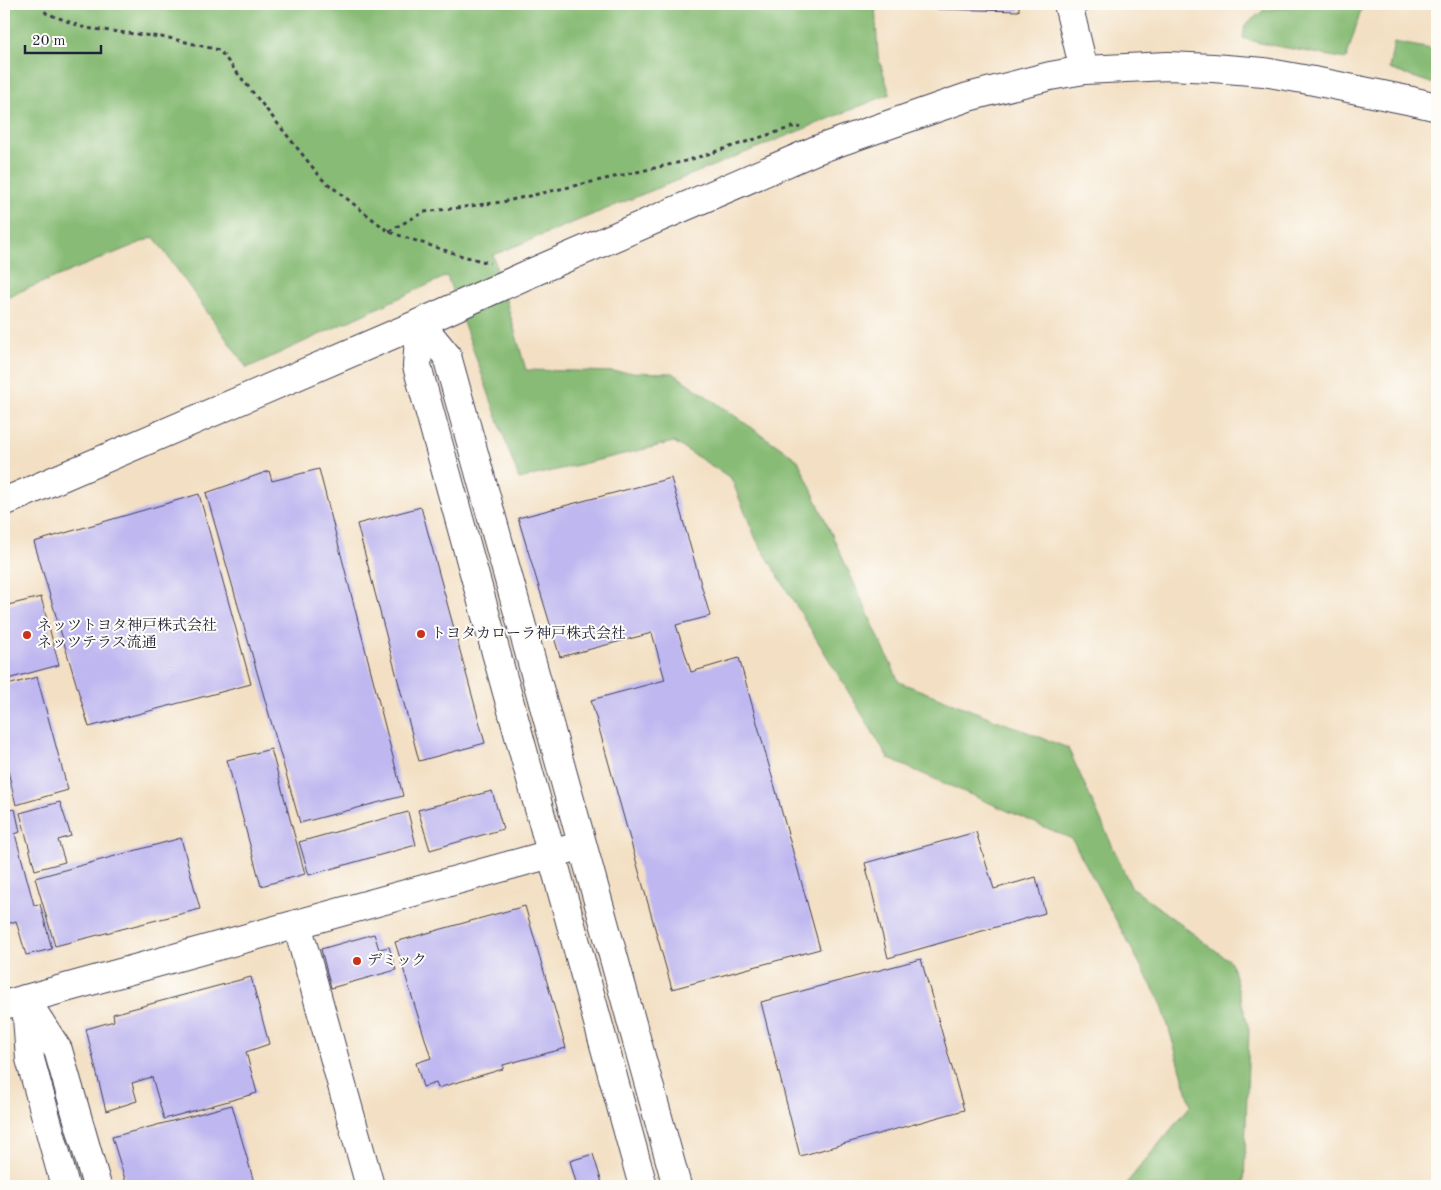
<svg xmlns="http://www.w3.org/2000/svg" width="1441" height="1190" viewBox="0 0 1441 1190" font-family="'Old Standard TT','Noto Serif JP',serif">
<rect width="100%" height="100%" fill="#fdfcf7"/>
<filter id="ink" filterUnits="userSpaceOnUse"><feTurbulence type="fractalNoise" baseFrequency=".02" numOctaves="2"/><feDisplacementMap in="SourceGraphic" scale="10" xChannelSelector="R" yChannelSelector="G"/><feConvolveMatrix kernelMatrix="1 2 1 2 8 2 1 2 1" color-interpolation-filters="sRGB"/></filter>
<filter id="wash" filterUnits="userSpaceOnUse"><feTurbulence type="fractalNoise" baseFrequency=".0096" numOctaves="4" result="noise"/><feDisplacementMap in="SourceGraphic" scale="20" xChannelSelector="R" yChannelSelector="G"/><feGaussianBlur stdDeviation="1.12" result="paint"/><feColorMatrix in="noise" values="0 0 0 0 0 0 0 0 0 0 0 0 0 0 0 0 0 1.4 0 .05"/><feComposite in="paint" operator="in"/></filter>
<g filter="url(#wash)">
<rect width="100%" height="100%" fill="#f3e0c4"/>
<!-- forest -->
<g fill="#88bc76" stroke="#556f58">
<polygon points="4,4 875,4 878,56 890,94 493,255 526,370 673,373 798,460 899,682 1068,748 1131,887 1231,962 1249,1029 1244,1186 1124,1186 1191,1105 1162,1005 1072,839 889,759 756,539 731,478 674,442 519,479 447,276 247,368 154,237 4,298"/>
<polygon points="1312,4 1363,4 1346,59 1260,43 1243,38 1245,25 1264,10"/>
<polygon points="1394,42 1437,50 1437,85 1389,69"/>
</g>
<g id="blocks">
<!-- building -->
<g fill="#bfb8f0">
<polygon points="937,4 1019,4 1019,11 937,9"/>
<polygon points="319,469 403,796 300,823 206,493 269,471 272,481"/>
<polygon points="671,478 710,616 676,625 691,672 739,658 820,949 672,989 591,700 665,680 652,633 560,657 518,518"/>
<polygon points="199,494 251,684 89,727 34,542"/>
<polygon points="421,507 485,743 419,761 357,524"/>
<polygon points="41,597 59,665 4,680 4,606"/>
<polygon points="37,677 68,790 16,805 4,754 4,686"/>
<polygon points="271,749 305,874 261,886 227,760"/>
<polygon points="492,791 503,829 430,850 418,810"/>
<polygon points="4,793 9,810 15,809 20,832 15,834 34,905 40,904 52,949 26,955 16,921 4,925"/>
<polygon points="60,802 71,836 58,840 65,862 35,870 20,813"/>
<polygon points="408,812 416,845 309,875 299,842"/>
<polygon points="976,832 994,889 1036,877 1045,913 888,958 865,863"/>
<polygon points="181,838 200,909 55,946 35,878"/>
<polygon points="525,906 566,1048 503,1065 503,1069 438,1088 436,1083 423,1087 416,1063 431,1058 395,942"/>
<polygon points="374,934 379,949 389,947 396,970 331,988 321,949"/>
<polygon points="921,959 964,1110 800,1156 761,1002"/>
<polygon points="251,977 269,1044 246,1052 257,1093 164,1119 152,1077 132,1083 137,1101 106,1111 86,1029 114,1021 113,1014"/>
<polygon points="232,1105 255,1186 127,1186 112,1137"/>
<polygon points="593,1154 603,1186 577,1186 570,1161"/>
<polygon points="22,1180 24,1186 4,1186 4,1185"/>
</g>
</g>
</g>
<g filter="url(#ink)">
<use href="#blocks" fill-opacity="0" stroke="#413e50" stroke-width="1"/>
<g fill="none" stroke-linecap="round" stroke-linejoin="round">
<!-- street casing -->
<g stroke="#413e50" stroke-width="30">
<polyline id="street" points="297,924 370,1186"/>
</g>
<!-- secondary casing -->
<g stroke="#413e50" stroke-width="30">
<g id="secondary">
<polyline points="1068,4 1084,70"/>
<polyline points="420,323 447,356 677,1186"/>
<polyline points="420,323 417,366 643,1186"/>
<polyline points="4,502 420,323 531,273 816,150 968,97 1050,76 1084,70 1168,66 1213,68 1264,72 1314,81 1412,101 1437,107"/>
<polyline points="25,999 58,1050 97,1186"/>
<polyline points="26,1003 30,1059 65,1186"/>
<polyline points="4,1005 569,849"/>
</g>
</g>
<!-- path -->
<g stroke="#413e50" stroke-width="3" stroke-dasharray="4 4" stroke-linecap="butt">
<polyline points="41,4 46,13 85,28 169,38 219,50 322,179 389,232 459,255 490,263"/>
<polyline points="389,231 424,212 502,202 686,161 796,126 800,128"/>
</g>
<!-- street -->
<use href="#street" stroke="#fff" stroke-width="28"/>
<!-- secondary -->
<use href="#secondary" stroke="#fff" stroke-width="28"/>
</g>
</g>
<!-- markers -->
<g fill="#c8321e" stroke="#fdfcf7" stroke-width="2">
<circle cx="421" cy="634" r="5"/>
<circle cx="27" cy="635" r="5"/>
<circle cx="357" cy="961" r="5"/>
</g>
<g text-anchor="middle" dominant-baseline="central" stroke-width="4" stroke-linejoin="round" paint-order="stroke">
<!-- poi labels -->
<g font-size="15" fill="#22223b" stroke="#fdfcf7" text-anchor="start">
<text x="37" y="626">ネッツトヨタ神戸株式会社<tspan x="37" dy="17">ネッツテラス流通</tspan></text>
<text x="431" y="634">トヨタカローラ神戸株式会社</text>
<text x="367" y="961">デミック</text>
</g>
</g>
<!-- margin -->
<rect width="1441" height="1190" fill="none" stroke="#fdfcf7" stroke-width="20"/>
<!-- scale -->
<path d="M25 45v8h76v-8" fill="none" stroke="#22223b" stroke-width="2.5"/>
<text x="32" y="45" font-size="15" fill="#22223b" stroke="#fdfcf7" stroke-width="4" paint-order="stroke">20 m</text>
</svg>
